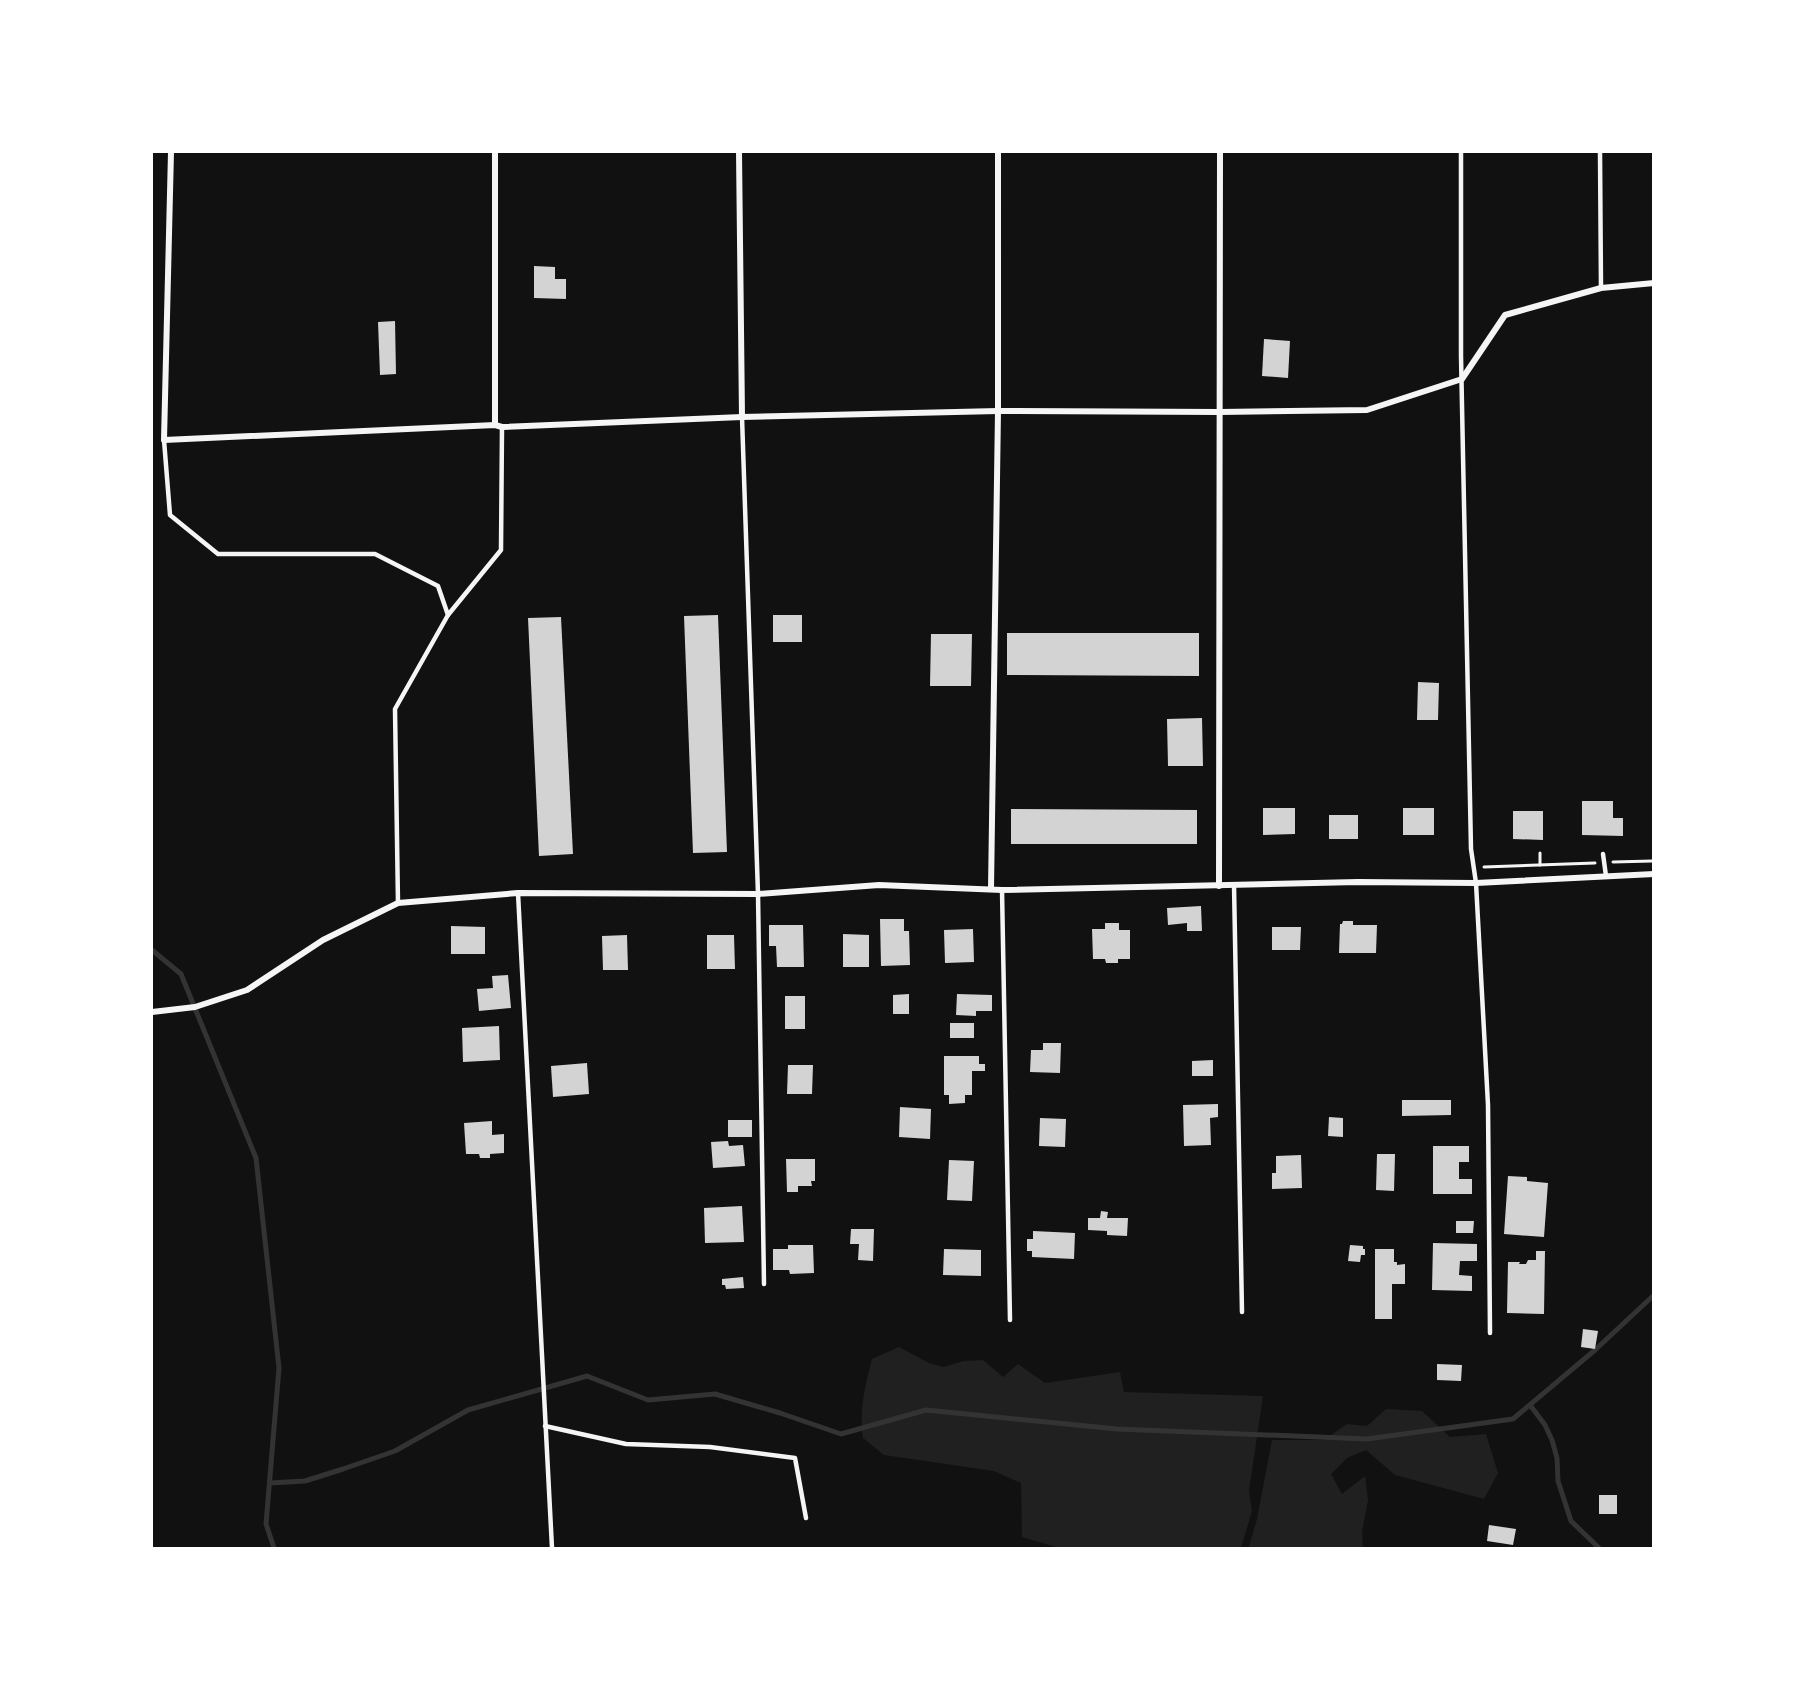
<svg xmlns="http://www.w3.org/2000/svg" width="1805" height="1700" viewBox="0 0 1805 1700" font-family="'Nunito Sans',sans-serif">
<rect width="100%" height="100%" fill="#111"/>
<!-- green -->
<g fill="#202020">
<path d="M 899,1347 L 929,1363 L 943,1367 L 964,1361 L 983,1360 L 1003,1377 L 1018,1364 L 1045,1383 L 1120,1372 L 1124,1392 L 1263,1396 L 1249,1491 L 1252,1511 L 1241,1548 L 1059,1548 L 1022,1537 L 1021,1483 L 994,1471 L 884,1455 L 863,1438 C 859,1410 865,1386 872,1359 Z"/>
<polygon points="1386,1409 1422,1411 1450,1437 1486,1434 1498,1473 1484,1499 1395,1475 1366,1450 1347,1458 1331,1474 1342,1494 1365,1476 1368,1500 1362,1532 1363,1548 1249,1548 1249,1546 1257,1519 1272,1440 1324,1440 1347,1424 1367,1426"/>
</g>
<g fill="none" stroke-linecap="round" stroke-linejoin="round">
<!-- stream -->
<g stroke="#333" stroke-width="5">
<polyline points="152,950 181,974 256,1158 279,1368 266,1524 274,1548"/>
<polyline points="1530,1405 1545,1425 1552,1440 1557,1458 1558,1481 1571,1521 1599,1548"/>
<polyline points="270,1483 305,1481 343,1469 395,1451 468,1410 587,1376 648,1400 715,1394 780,1413 841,1434 926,1410 1117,1429 1367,1439 1513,1419 1595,1350 1654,1295"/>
</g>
</g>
<!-- building -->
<g fill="#d3d3d3">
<polygon points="534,266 555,267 555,279 566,279 566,299 534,298"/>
<polygon points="395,321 396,374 380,375 378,322"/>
<polygon points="1264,339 1290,341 1288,378 1262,376"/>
<polygon points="718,615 727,852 693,853 684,616"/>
<rect x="773" y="615" width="29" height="27"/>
<polygon points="561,617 573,854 539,856 528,618"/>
<polygon points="1007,633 1199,633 1199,676 1007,675"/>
<polygon points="931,634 972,634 971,686 930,686"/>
<polygon points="1418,682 1439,683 1438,720 1417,720"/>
<polygon points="1202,718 1203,766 1168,766 1167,719"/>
<polygon points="1582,801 1613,801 1613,818 1623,818 1623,836 1582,835"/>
<polygon points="1263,808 1295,808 1295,834 1263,835"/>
<rect x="1403" y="808" width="31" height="27"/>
<polygon points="1011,809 1197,810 1197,844 1011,844"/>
<polygon points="1513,811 1543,811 1543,840 1513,839"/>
<rect x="1329" y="815" width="29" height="24"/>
<polygon points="1201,906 1202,931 1187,931 1187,923 1168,925 1167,908"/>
<polygon points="880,919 904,919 904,931 909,931 910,965 881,966"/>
<polygon points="1343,921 1353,921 1353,925 1377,925 1376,953 1339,953 1340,924 1342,924"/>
<polygon points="1105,923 1119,923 1119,930 1130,930 1130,959 1118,959 1118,963 1106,963 1105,959 1093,959 1092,929 1105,929"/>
<polygon points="769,925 803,925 804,967 777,967 776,946 769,946"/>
<polygon points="451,926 485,927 485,954 451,954"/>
<polygon points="1272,927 1301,927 1300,950 1272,950"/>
<polygon points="973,929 974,962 945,963 944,930"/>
<polygon points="843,934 869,935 869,967 843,967"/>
<polygon points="627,935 628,970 603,970 602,936"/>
<polygon points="707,935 734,935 735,969 707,969"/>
<polygon points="508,975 511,1008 479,1011 477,989 493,988 492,976"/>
<polygon points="909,994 909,1014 893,1014 893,995"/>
<polygon points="957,994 992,995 992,1011 976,1011 976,1016 956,1015"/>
<rect x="785" y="996" width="20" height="33"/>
<rect x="950" y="1023" width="24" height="15"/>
<polygon points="499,1026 500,1060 463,1062 462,1028"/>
<polygon points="1043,1043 1061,1043 1060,1073 1030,1072 1031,1050 1043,1050"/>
<polygon points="944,1056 979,1056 979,1064 985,1064 985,1071 972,1071 972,1095 965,1095 965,1103 949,1104 949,1095 944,1095"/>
<polygon points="1213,1060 1213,1076 1192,1076 1192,1061"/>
<polygon points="587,1063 589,1094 553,1097 551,1066"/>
<polygon points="788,1065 813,1065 812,1094 787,1094"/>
<polygon points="1402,1100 1451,1100 1451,1115 1402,1116"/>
<polygon points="1218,1104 1218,1117 1210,1118 1211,1145 1184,1146 1183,1105"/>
<polygon points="900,1107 931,1109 930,1139 899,1137"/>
<polygon points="1329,1117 1343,1118 1343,1137 1328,1136"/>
<polygon points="1040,1118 1066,1119 1065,1147 1039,1146"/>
<rect x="728" y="1120" width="24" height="17"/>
<polygon points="492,1121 492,1135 504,1134 504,1153 490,1154 490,1158 480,1158 479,1154 466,1154 464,1123"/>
<polygon points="728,1141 729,1146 743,1145 745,1166 713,1168 711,1142"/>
<polygon points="1433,1146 1469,1146 1469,1162 1459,1162 1459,1179 1472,1179 1472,1194 1433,1194"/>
<polygon points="1377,1154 1395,1154 1394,1191 1376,1190"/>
<polygon points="1301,1155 1302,1188 1272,1189 1272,1173 1276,1173 1276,1156"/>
<polygon points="786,1159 815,1159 815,1181 811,1181 812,1186 798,1186 798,1192 787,1192"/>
<polygon points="949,1160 974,1161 972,1201 947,1200"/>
<polygon points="1508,1176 1527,1177 1527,1181 1548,1183 1544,1237 1504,1234"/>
<polygon points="742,1206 744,1242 705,1243 704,1208"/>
<polygon points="1101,1211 1108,1212 1107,1218 1128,1218 1127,1236 1107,1235 1107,1231 1088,1230 1088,1218 1100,1218"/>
<polygon points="1456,1221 1474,1221 1473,1233 1456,1233"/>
<polygon points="851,1229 874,1229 873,1261 858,1260 859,1244 850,1244"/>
<polygon points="1033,1231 1075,1233 1074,1259 1032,1257 1032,1251 1027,1251 1027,1239 1033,1239"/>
<polygon points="1433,1243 1477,1244 1477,1261 1460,1261 1459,1275 1472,1276 1472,1291 1432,1290"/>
<polygon points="788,1245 813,1245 814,1273 790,1274 789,1270 773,1270 773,1249 788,1249"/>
<polygon points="1350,1245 1363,1246 1363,1249 1365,1249 1365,1255 1361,1255 1360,1262 1348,1261"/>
<polygon points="944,1249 981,1250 981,1276 943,1275"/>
<polygon points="1375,1249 1394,1249 1394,1262 1397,1262 1397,1265 1405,1264 1405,1284 1392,1284 1392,1319 1375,1319"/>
<polygon points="1536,1251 1545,1251 1544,1314 1507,1313 1508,1262 1520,1262 1519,1264 1526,1264 1528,1260 1536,1260"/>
<polygon points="743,1277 744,1288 726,1289 725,1285 722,1285 722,1279"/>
<polygon points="1583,1329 1598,1331 1595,1349 1581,1347"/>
<polygon points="1437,1364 1462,1365 1461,1381 1437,1380"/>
<rect x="1599" y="1495" width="18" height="19"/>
<polygon points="1489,1525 1516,1529 1513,1545 1487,1541"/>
</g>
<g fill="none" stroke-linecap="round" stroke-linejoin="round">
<!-- path -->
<g stroke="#f5f5f5" stroke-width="3">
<polyline points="1613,862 1652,861"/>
<polyline points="1540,865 1540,853"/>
<polyline points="1484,867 1595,863"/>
</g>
<!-- service -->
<g stroke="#f5f5f5" stroke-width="4.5">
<polyline points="1461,152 1461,356 1471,849 1476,883 1488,1105 1490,1333"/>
<polyline points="1600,152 1601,288"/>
<polyline points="742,417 758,894 764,1284"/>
<polyline points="164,440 170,515 218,554 375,554 438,586 448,615"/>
<polyline points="1603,854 1606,876"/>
<polyline points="1234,885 1242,1312"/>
<polyline points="1002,890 1010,1320"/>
<polyline points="518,893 552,1548"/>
<polyline points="398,903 395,709 448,615 501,550 502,427"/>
<polyline points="545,1426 626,1444 710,1447 795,1458 806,1518"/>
</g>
<!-- minor -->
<g stroke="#f5f5f5" stroke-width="6">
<polyline points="171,152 164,440 495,425 502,427 742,417 998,411 1220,412 1367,410 1462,379 1505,315 1601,288 1654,283"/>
<polyline points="495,152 495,425"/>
<polyline points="739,152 742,417"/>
<polyline points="1219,886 1220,152"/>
<polyline points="991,889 998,411 998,152"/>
<polyline points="152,1012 195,1007 247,990 323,940 398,903 518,893 758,894 879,885 1002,890 1358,882 1476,883 1654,874"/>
</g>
</g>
<!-- border -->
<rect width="1805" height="1700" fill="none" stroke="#ffffff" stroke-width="306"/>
</svg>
